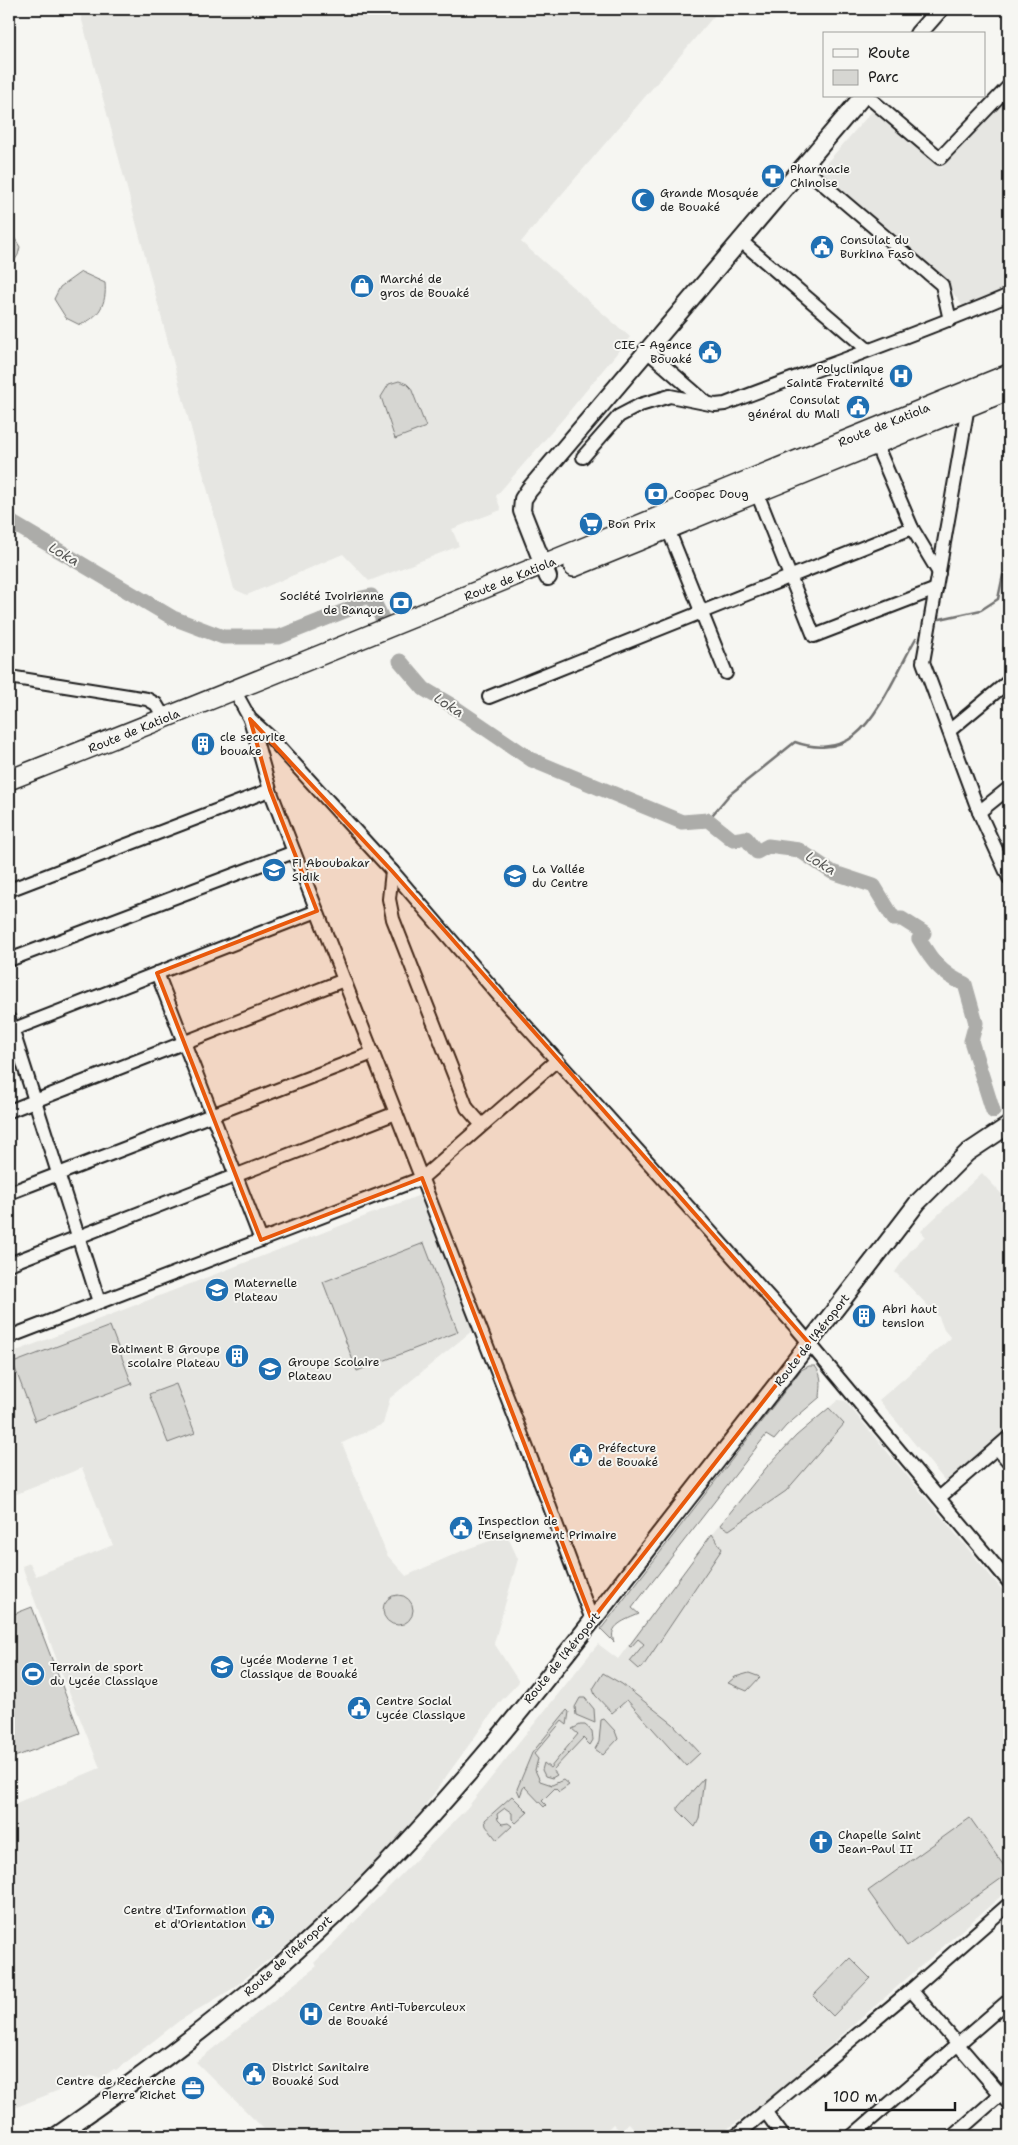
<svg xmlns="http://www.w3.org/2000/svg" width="1018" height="2145" viewBox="0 0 1018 2145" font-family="'Shantell Sans',sans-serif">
<rect width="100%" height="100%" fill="#f6f6f2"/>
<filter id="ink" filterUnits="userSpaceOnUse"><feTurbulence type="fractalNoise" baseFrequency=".02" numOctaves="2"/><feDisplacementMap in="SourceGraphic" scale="10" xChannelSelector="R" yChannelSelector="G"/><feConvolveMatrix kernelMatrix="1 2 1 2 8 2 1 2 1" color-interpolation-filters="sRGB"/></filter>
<g filter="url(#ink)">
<!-- built -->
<g fill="#e6e6e2">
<polygon points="79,9 720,9 521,242 630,337 562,420 496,496 501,510 452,529 459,546 369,581 343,554 247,595 234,589"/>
<polygon points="1009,96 1009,294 964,308 945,282 817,174 874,109 942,168"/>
<polygon points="982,1173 1009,1202 1009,1432 950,1482 945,1481 879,1400 951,1338 944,1330 939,1317 895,1272 910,1251 925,1236 921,1231"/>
<polygon points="420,1195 473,1330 390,1398 383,1424 342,1443 387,1555 406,1576 464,1550 507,1535 518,1559 494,1643 519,1682 500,1702 419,1814 375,1862 308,1928 232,1989 179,2021 116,2070 114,2069 100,2079 91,2076 75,2081 72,2085 9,2110 9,1806 100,1768 62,1674 22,1566 30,1563 36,1576 113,1545 82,1468 9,1497 9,1354"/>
<polygon points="838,1400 845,1401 1009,1598 1009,1889 763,2104 717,2136 641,2136 629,2123 620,2131 613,2124 601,2136 271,2136 196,2062 317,1966 314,1963 316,1961 467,1808 598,1644 618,1659 712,1534 766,1468 796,1436"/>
</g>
<!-- green -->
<g fill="#d6d6d2" stroke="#797977">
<polygon points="9,229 20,247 18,255 9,269"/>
<path d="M 81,272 L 105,283 C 107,304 99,317 80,325 L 66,318 L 54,299 L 60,287 Z"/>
<polygon points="399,381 407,384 411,388 426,427 395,439 381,397 389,384"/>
<polygon points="424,1243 458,1332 357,1371 323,1282"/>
<polygon points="110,1326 132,1384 35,1421 13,1363"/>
<path d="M 809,1366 L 815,1366 C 823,1376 821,1385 820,1397 L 786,1426 L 774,1440 L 766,1435 L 632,1608 L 639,1614 C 626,1620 607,1625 614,1642 L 601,1629 L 801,1370 Z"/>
<polygon points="176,1384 195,1433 168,1443 149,1394"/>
<polygon points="829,1408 844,1424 786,1491 729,1530 720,1525 766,1468 796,1436"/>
<polygon points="712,1534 722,1549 642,1668 639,1669 630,1661 644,1644 638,1639 631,1647 629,1646"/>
<circle cx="398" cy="1610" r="15"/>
<polygon points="32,1607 80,1733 9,1759 9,1616"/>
<polygon points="603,1673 622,1684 673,1724 700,1753 686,1766 627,1700 612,1713 595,1695 593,1689"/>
<polygon points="749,1673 760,1677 747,1691 728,1683 735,1677"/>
<polygon points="580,1698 585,1698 594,1709 595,1723 576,1715 575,1707"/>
<polygon points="567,1710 569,1712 567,1725 562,1721 534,1754 538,1759 535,1770 540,1781 552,1785 563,1780 569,1785 559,1792 555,1788 542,1801 546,1805 544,1807 524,1786 520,1796 517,1789 532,1753"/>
<polygon points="604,1719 615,1731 618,1739 603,1755 595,1749 599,1742 601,1720"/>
<polygon points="580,1725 585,1725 592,1731 593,1740 590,1745 583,1738 553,1770 557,1775 552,1778 545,1776 542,1770 544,1763 550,1768 578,1734 572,1729"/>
<polygon points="704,1778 699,1819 695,1827 678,1810 678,1807"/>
<polygon points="512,1796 528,1812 516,1823 512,1819 512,1813 505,1808 497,1814 498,1820 502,1824 508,1823 512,1826 497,1840 486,1826 485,1820"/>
<polygon points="970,1818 1009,1873 907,1946 868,1891"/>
<polygon points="850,1958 870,1978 833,2016 813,1996"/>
</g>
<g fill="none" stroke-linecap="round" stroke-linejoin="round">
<!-- stream -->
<g stroke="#727271" stroke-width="2.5">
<polyline points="940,619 981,610 998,599 1003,575 1009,568"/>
<path d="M 708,820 L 729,795 L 795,742 C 814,749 838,749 854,736 C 879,717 900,666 916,638"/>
</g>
<!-- river -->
<g stroke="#acaca9" stroke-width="15">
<polyline points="9,521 173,618 223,637 279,637 347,610 362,598 371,596 383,620"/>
<path d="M 400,661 L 424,689 L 451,705 L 532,760 L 682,822 L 708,820 L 733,840 L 746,838 L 757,852 L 768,846 L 799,850 L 832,872 L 874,886 L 894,919 L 902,919 L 924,933 L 919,939 C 932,961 941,974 965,984 L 976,1023 L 971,1041 L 993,1111"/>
</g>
<!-- minor casing -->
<g stroke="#1c1c1c" stroke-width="16">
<g id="minor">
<polyline points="867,96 940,158 1009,86"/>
<polyline points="803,167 942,285 950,320"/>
<polyline points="741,241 867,349"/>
<polyline points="647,351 707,403"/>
<polyline points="968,406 923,662 979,812 1009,878"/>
<polyline points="876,444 912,528 939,573"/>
<path d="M 583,457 L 619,416 L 640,405 L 670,396 L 715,405 L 725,404 C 819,368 916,335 1009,295"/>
<polyline points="757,493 814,636 936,589"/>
<polyline points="668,529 726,673"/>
<polyline points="9,677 147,699 156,704 165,719"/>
<polyline points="234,690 250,719 269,736 392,871 501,998 795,1326 1009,1582"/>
<polyline points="489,697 912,528"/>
<polyline points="250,719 270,790 294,852 548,1502 592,1620"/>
<polyline points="949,731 1009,681"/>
<polyline points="979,812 1009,788"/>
<polyline points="392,871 389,899 393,919 467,1108 482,1125"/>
<polyline points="9,890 270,790"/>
<polyline points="9,960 294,852"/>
<polyline points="157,973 261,1240"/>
<polyline points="9,1019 99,1302"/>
<polyline points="9,1031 317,911"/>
<polyline points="9,1111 344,980"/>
<polyline points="9,1193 373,1053"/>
<polyline points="9,1264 396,1113"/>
<polyline points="9,1337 422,1178 557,1060"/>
<polyline points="997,1448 1009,1462"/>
<polyline points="939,1498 1009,1437"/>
<polyline points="911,1990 1009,2104"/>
<polyline points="765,2111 783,2136"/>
<polyline points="73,2125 80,2136"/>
<polyline points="736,2136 911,1990 1009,1904"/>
<polyline points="852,2136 1009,2000"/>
<polyline points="953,2136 1009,2087"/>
</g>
</g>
<!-- major casing -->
<g stroke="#1c1c1c" stroke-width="20">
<g id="major">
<polyline points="918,34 940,9"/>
<polyline points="548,577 522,511 523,499 529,490 863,96"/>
<path d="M 56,2136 C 146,2074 234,2009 314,1935 C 436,1823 537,1692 638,1562 C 731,1442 826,1323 918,1202 L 967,1153 L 1009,1125"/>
</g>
</g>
<!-- highway casing -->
<g stroke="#1c1c1c" stroke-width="22">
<g id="highway">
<polyline points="574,567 1009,390"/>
<path d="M 9,780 C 344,648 675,509 1009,374"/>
</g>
</g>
<!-- minor -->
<use href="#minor" stroke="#f6f6f2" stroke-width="12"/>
<!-- major -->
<use href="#major" stroke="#f6f6f2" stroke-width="16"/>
<!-- highway -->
<use href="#highway" stroke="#f6f6f2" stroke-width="19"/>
</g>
</g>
<!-- marked area -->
<path fill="#e8590c" fill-opacity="0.2" stroke="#e8590c" stroke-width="4" stroke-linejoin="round" d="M 250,719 L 392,871 L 809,1343 L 592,1620 L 422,1178 L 261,1240 L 157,973 L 317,911 L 270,790 Z"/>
<!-- icons -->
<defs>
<g id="pharmacy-disc" transform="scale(1.25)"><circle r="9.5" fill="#1f6fb2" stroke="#f6f6f2"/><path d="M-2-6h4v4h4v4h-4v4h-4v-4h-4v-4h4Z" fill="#fff"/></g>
<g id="mosque-disc" transform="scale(1.25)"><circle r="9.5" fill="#1f6fb2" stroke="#f6f6f2"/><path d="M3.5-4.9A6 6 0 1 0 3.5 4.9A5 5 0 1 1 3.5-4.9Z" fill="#fff"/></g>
<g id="civic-disc" transform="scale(1.25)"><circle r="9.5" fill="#1f6fb2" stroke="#f6f6f2"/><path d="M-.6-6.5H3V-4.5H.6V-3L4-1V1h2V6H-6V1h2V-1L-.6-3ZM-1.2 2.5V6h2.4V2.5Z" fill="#fff"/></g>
<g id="shop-disc" transform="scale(1.25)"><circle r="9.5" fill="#1f6fb2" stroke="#f6f6f2"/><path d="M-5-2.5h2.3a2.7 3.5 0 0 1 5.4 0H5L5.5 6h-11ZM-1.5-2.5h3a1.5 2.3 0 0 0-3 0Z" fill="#fff"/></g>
<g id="hospital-disc" transform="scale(1.25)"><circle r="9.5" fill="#1f6fb2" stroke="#f6f6f2"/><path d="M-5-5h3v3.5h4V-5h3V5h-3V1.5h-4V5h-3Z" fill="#fff"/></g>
<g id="bank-disc" transform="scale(1.25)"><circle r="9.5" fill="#1f6fb2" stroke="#f6f6f2"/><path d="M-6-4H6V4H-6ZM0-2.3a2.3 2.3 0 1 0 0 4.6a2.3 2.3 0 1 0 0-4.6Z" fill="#fff"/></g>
<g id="supermarket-disc" transform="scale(1.25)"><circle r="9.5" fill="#1f6fb2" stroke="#f6f6f2"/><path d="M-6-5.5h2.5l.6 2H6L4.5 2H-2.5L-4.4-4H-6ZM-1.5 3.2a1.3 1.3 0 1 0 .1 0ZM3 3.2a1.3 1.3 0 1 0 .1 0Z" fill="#fff"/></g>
<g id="building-disc" transform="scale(1.25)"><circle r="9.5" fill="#1f6fb2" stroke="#f6f6f2"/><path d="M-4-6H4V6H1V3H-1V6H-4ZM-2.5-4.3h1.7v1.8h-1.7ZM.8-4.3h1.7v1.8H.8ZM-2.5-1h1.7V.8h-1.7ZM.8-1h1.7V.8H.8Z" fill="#fff"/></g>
<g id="school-disc" transform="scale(1.25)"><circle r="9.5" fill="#1f6fb2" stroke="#f6f6f2"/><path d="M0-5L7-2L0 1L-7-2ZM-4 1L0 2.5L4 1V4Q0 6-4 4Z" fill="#fff"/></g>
<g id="stadium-disc" transform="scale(1.25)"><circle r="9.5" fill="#1f6fb2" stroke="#f6f6f2"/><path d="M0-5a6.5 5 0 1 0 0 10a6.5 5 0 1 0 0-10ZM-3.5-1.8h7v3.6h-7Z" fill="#fff"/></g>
<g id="church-disc" transform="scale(1.25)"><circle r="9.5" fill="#1f6fb2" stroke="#f6f6f2"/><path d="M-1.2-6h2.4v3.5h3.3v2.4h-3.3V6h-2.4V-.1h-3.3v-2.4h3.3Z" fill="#fff"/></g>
<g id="office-disc" transform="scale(1.25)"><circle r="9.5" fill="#1f6fb2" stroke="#f6f6f2"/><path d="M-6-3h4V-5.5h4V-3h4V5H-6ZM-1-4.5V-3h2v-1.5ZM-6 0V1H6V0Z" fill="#fff"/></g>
</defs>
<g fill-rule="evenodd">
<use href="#pharmacy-disc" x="773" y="176"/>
<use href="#mosque-disc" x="643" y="200"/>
<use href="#civic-disc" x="822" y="247"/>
<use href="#shop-disc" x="362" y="286"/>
<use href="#civic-disc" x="710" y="352"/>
<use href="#hospital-disc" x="901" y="376"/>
<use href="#civic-disc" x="858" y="407"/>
<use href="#bank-disc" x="656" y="494"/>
<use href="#supermarket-disc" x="591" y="524"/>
<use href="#bank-disc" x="401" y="603"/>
<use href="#building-disc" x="203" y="744"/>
<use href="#school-disc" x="274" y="870"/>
<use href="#school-disc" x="515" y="876"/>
<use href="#school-disc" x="217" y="1290"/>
<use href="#building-disc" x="864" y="1316"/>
<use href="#building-disc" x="237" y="1356"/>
<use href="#school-disc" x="270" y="1369"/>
<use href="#civic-disc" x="581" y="1455"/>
<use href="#civic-disc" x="461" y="1528"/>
<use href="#school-disc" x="222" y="1667"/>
<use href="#stadium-disc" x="33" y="1674"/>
<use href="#civic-disc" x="359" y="1708"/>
<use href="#church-disc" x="821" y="1842"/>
<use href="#civic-disc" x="263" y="1917"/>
<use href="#hospital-disc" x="311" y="2014"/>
<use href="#civic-disc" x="254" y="2074"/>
<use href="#office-disc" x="193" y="2088"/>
</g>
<g text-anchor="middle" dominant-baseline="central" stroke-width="4" stroke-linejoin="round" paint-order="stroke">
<!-- poi labels -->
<g font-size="12" fill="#1c1c1c" stroke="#f6f6f2" text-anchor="start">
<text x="790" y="169">Pharmacie<tspan x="790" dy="14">Chinoise</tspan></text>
<text x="660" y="193">Grande Mosquée<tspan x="660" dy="14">de Bouaké</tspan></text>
<text x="840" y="240">Consulat du<tspan x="840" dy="14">Burkina Faso</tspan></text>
<text x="380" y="279">Marché de<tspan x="380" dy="14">gros de Bouaké</tspan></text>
<text x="692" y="345" text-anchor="end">CIE - Agence<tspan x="692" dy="14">Bouaké</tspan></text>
<text x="884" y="369" text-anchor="end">Polyclinique<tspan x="884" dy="14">Sainte Fraternité</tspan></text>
<text x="840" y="400" text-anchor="end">Consulat<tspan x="840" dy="14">général du Mali</tspan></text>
<text x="674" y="494">Coopec Doug</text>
<text x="608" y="524">Bon Prix</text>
<text x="384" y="596" text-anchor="end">Société Ivoirienne<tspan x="384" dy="14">de Banque</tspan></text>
<text x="220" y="737">cle securite<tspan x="220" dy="14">bouake</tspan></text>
<text x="292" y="863">Fi Aboubakar<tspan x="292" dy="14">Sidik</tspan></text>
<text x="532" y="869">La Vallée<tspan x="532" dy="14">du Centre</tspan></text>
<text x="234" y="1283">Maternelle<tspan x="234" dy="14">Plateau</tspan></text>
<text x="882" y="1309">Abri haut<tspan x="882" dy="14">tension</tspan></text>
<text x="220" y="1349" text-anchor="end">Batiment B Groupe<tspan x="220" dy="14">scolaire Plateau</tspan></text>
<text x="288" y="1362">Groupe Scolaire<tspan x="288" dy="14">Plateau</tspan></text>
<text x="598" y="1448">Préfecture<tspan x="598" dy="14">de Bouaké</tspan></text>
<text x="478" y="1521">Inspection de<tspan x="478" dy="14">l'Enseignement Primaire</tspan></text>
<text x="240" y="1660">Lycée Moderne 1 et<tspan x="240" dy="14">Classique de Bouaké</tspan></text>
<text x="50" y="1667">Terrain de sport<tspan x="50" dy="14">du Lycée Classique</tspan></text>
<text x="376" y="1701">Centre Social<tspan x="376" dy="14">Lycée Classique</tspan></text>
<text x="838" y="1835">Chapelle Saint<tspan x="838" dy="14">Jean-Paul II</tspan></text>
<text x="246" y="1910" text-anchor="end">Centre d'Information<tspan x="246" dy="14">et d'Orientation</tspan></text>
<text x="328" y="2007">Centre Anti-Tuberculeux<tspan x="328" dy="14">de Bouaké</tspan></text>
<text x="272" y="2067">District Sanitaire<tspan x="272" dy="14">Bouaké Sud</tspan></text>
<text x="176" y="2081" text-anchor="end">Centre de Recherche<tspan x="176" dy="14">Pierre Richet</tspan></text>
</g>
<!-- street labels -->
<g font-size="12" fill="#1c1c1c" stroke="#f6f6f2">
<text transform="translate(884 425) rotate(-22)">Route de Katiola</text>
<text transform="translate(510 579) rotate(-22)">Route de Katiola</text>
<text transform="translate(134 731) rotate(-22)">Route de Katiola</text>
<text transform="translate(812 1340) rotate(-52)">Route de l'Aéroport</text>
<text transform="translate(562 1658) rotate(-51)">Route de l'Aéroport</text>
<text transform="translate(288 1956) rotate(-42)">Route de l'Aéroport</text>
</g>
<!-- water labels -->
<g font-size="14" font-style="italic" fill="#565654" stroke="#f6f6f2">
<text transform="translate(64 554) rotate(30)">Loka</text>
<text transform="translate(449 705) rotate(33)">Loka</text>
<text transform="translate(821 863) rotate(31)">Loka</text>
</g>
</g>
<!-- margin -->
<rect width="1018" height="2145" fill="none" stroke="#f6f6f2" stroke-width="30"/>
<rect x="15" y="15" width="988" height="2115" fill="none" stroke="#1c1c1c" stroke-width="2" filter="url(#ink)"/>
<!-- legend -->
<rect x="823" y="32" width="162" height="65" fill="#f6f6f2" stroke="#9f9f9c"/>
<rect x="833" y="49" width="25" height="8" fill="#f6f6f2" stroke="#9f9f9c"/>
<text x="868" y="58" font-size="15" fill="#1c1c1c">Route</text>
<rect x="833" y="70" width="25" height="15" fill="#d6d6d2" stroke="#9f9f9c"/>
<text x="868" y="82" font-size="15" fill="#1c1c1c">Parc</text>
<!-- scale -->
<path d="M826 2102v8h129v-8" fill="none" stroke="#1c1c1c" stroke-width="2.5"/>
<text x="833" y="2102" font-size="15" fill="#1c1c1c" stroke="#f6f6f2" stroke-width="4" paint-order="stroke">100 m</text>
</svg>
